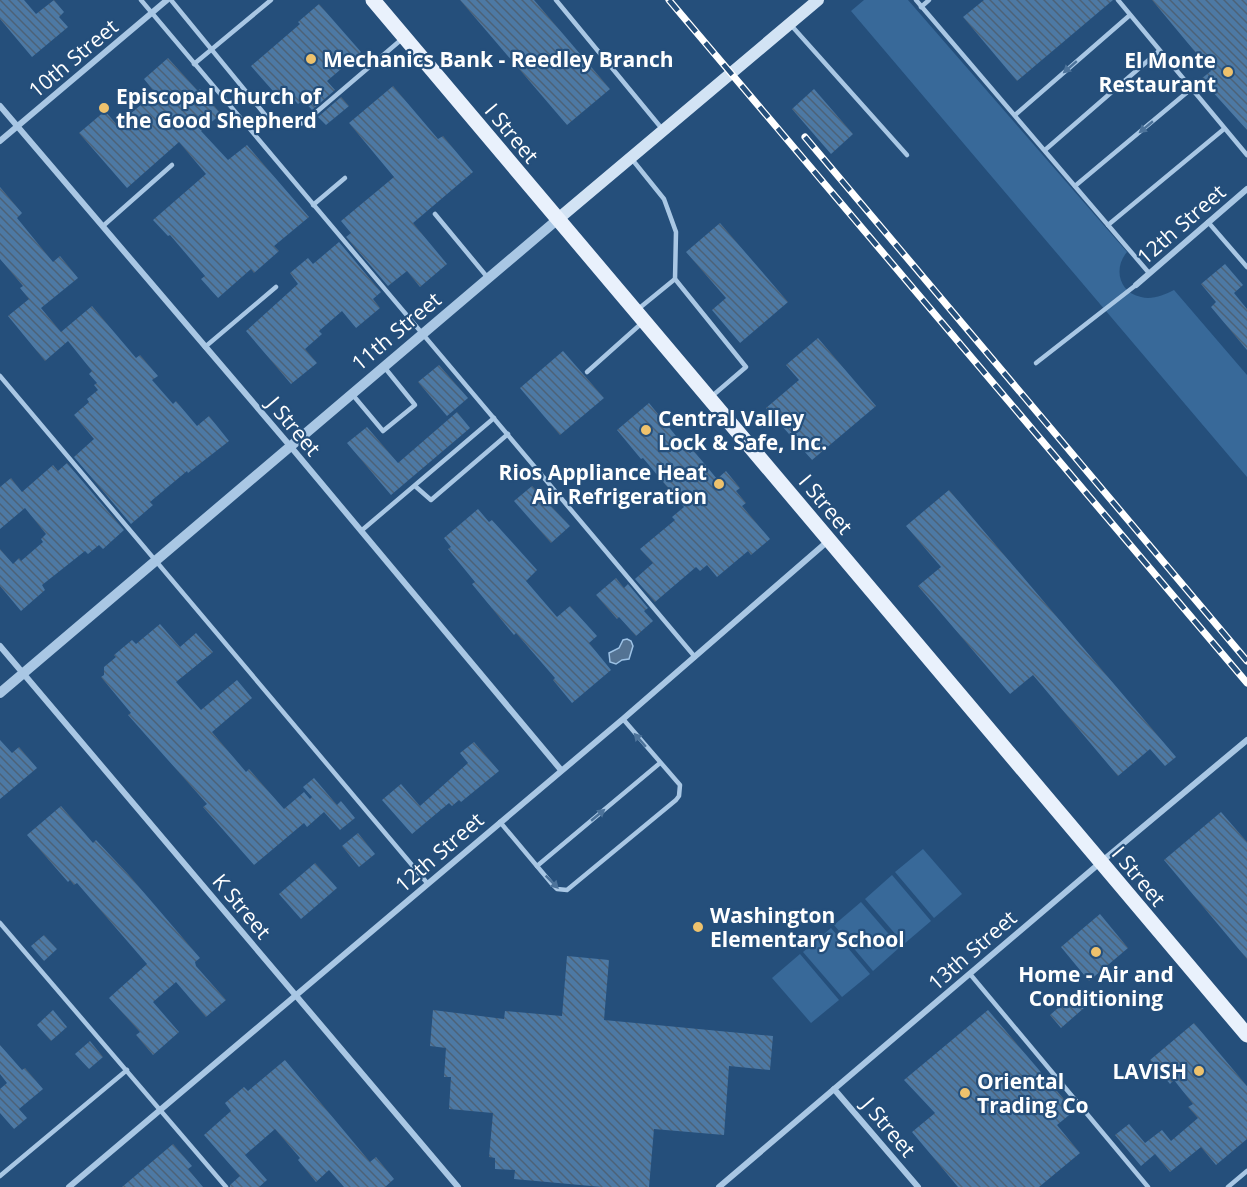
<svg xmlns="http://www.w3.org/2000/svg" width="1247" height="1187" viewBox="0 0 1247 1187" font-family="'Open Sans',sans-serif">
<defs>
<pattern id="building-back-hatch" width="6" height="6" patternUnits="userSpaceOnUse" patternTransform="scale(1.5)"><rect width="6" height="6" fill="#4d79a4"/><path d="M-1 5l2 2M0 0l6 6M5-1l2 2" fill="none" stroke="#4c6278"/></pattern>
</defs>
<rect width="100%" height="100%" fill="#254f7b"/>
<!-- green -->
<g fill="#386999">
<path d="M 864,0 L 908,0 L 1127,252 C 1113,268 1119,293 1141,297 C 1152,300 1164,295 1174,290 L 1247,375 L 1247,477 L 851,11 Z"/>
<polygon points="923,849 962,894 934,918 895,872"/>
<polygon points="892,875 931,921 904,944 865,899"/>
<polygon points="861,902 900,947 873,971 834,925"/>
<polygon points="831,928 870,974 842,997 803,952"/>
<polygon points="800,954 839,1000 811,1023 772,978"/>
</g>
<!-- water -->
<polygon fill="#547393" stroke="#9dc2e5" stroke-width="1.5" points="627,639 631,641 633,646 629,659 622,660 616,664 610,662 609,653 619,648 623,640"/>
<!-- building -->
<g fill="url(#building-back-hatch)">
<polygon points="0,0 24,0 36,14 54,0 64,12 59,17 68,27 32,57 0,19"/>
<polygon points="460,0 534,0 610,89 567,125"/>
<polygon points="984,0 1113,0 1017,81 963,17"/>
<polygon points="1152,0 1247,0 1247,130 1201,79 1211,71"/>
<polygon points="319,4 361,52 327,81 335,90 312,110 303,100 298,104 287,92 280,99 251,66 300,24 298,22"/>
<polygon points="168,58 198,91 200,89 221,114 201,131 228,160 247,145 309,217 274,246 279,251 254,273 251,269 218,298 201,279 205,276 170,235 168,236 153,220 206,174 179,142 127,188 79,133 105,111 117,125 155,93 144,79"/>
<polygon points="393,86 438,139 443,136 473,172 413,223 447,264 420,287 407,271 388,286 346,237 351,233 341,221 394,177 349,123"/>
<polygon points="814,89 853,134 831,154 792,109"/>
<polygon points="341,97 349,106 326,125 318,117"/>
<polygon points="0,187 22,213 17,218 53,262 60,256 78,278 41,308 61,332 92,306 136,358 140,355 158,376 152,380 173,404 176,401 197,426 209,416 229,441 188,473 187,471 150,502 153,505 131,524 74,457 94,439 74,415 89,402 87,399 98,390 94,385 97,383 89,374 92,371 68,341 45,361 8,316 29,299 20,288 23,286 0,259"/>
<polygon points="720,223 788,302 740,343 712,310 726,298 686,252"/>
<polygon points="339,242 381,292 373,299 380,308 356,328 342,311 319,331 322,334 305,349 317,363 291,384 246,331 298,284 290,273 308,258 313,264"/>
<polygon points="1225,264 1243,285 1234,293 1247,309 1247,350 1211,307 1216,302 1201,284"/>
<polygon points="818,338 876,406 812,460 766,408 799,380 786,365"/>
<polygon points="563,351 604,398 560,435 520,388"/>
<polygon points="439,365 468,398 447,416 418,382"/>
<polygon points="649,403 690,453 693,450 717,479 726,471 740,488 736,491 746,503 742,506 770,539 751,555 748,551 717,577 707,565 700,571 696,567 655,602 635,579 653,563 640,549 675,520 672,517 684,507 643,458 641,459 617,430"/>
<polygon points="457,412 470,428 391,495 347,443 367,427 398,463"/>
<polygon points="67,463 124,530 103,549 99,545 88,554 85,551 42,585 45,590 21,611 0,586 0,549 13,564 19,558 21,561 43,542 41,539 46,534 25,508 0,529 0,487 11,478 22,492 53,465 58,471"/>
<polygon points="532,486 570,526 551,543 514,501"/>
<polygon points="949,490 1176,757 1165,766 1150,749 1118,776 1033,675 1010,694 918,586 941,567 906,526"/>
<polygon points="478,509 489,522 492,520 537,570 526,581 557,617 570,606 597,636 589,643 611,670 572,703 553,680 555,678 516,633 514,635 472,584 475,582 448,549 451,547 444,538"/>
<polygon points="616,578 624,588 628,584 648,608 644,611 653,621 636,636 619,617 617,619 596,595"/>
<polygon points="160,624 180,647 196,633 213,652 176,682 201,710 237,680 252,698 212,732 246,772 249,769 284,809 304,792 310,799 312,797 303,787 314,778 337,805 341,801 355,818 340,830 324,812 307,827 304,823 254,865 203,807 207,804 128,715 131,713 101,677 104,675 104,667 116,657 114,655 132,640 136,644"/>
<polygon points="0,740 12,753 19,747 37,768 0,799"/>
<polygon points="474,742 499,771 461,802 459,800 452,806 449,803 412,834 382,800 401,784 420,806 468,763 460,753"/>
<polygon points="61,806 93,843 96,840 128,874 200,958 195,962 196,966 226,1000 206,1017 176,982 153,1002 179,1032 153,1055 136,1035 140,1032 109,998 147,964 77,883 74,885 70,880 68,882 27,835"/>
<polygon points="1221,812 1247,842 1247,959 1164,860"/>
<polygon points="358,833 375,854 359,867 342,846"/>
<polygon points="315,863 337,888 301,919 279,894"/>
<polygon points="1100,914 1128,948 1089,981 1061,947"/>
<polygon points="44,935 57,949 44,961 31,946"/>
<polygon points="567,956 609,960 604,1020 773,1036 770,1070 729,1066 724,1135 654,1129 649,1187 602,1187 514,1179 515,1170 495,1169 495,1158 489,1157 493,1113 449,1109 451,1077 444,1077 446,1048 430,1046 433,1010 504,1019 505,1011 562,1016"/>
<polygon points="1081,988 1092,1001 1061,1028 1050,1015"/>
<polygon points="53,1010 67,1027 51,1041 37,1025"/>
<polygon points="988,1010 1074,1111 1057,1125 1080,1153 1039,1187 958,1187 912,1132 935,1113 904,1080"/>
<polygon points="1194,1023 1247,1086 1247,1139 1216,1165 1201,1147 1170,1172 1155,1154 1141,1166 1115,1135 1129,1124 1145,1143 1162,1130 1171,1141 1198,1118 1188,1107 1193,1104 1174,1080 1170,1084 1150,1060"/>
<polygon points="90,1041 103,1057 89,1069 75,1054"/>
<polygon points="0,1045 22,1070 25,1068 43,1089 19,1109 27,1118 14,1129 0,1113 0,1089 7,1083 0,1074"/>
<polygon points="285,1060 370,1162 376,1157 394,1179 385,1187 344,1187 329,1170 316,1182 298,1160 300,1158 275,1129 245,1155 267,1180 259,1187 230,1187 230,1185 240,1176 204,1135 231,1111 225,1103 244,1087 248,1091"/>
<polygon points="173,1144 192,1166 188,1169 203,1187 122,1187"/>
</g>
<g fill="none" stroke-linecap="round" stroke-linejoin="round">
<!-- service -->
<g stroke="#a9c7e4" stroke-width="4.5">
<polyline points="141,0 695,657"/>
<path d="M 171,0 L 271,122 C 284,128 294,128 306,121 L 402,39"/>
<polyline points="556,0 663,130"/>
<polyline points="916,0 1149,273"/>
<polyline points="1118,0 1247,155"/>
<polyline points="921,7 929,0"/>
<polyline points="790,24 907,155"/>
<polyline points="194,64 271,0"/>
<polyline points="1015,115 1130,15"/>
<polyline points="1045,150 1159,51"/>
<polyline points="631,158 664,199 676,232 675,279 746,367 711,397"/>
<polyline points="1075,186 1191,89"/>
<polyline points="313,205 345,178"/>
<polyline points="435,214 488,278"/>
<polyline points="1208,222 1247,267"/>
<polyline points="1108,225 1224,129"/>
<polyline points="103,226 172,165"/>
<polyline points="637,310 675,279"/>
<polyline points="205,347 276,287"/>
<polyline points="1036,363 1136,285"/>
<polyline points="587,372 643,322"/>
<polyline points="0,376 428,884"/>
<polyline points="352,394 383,431 415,405 385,368"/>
<polyline points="415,486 431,500 508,434"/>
<polyline points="361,531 494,418"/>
<polyline points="500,822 552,884 557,889 567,890 676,800 679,796 680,785 623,719"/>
<polyline points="537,866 660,763"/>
<polyline points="0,923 226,1187"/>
<polyline points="970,974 1148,1187"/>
<polyline points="0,1176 127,1070"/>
<polyline points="1228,1187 1247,1171"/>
</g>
<!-- minor -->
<g stroke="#a9c7e4" stroke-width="6">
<polyline points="0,106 291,447 561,770"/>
<polyline points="0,141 167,0"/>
<polyline points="1136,285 1247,189"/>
<polyline points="0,646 458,1187"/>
<polyline points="834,1089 918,1187"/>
<polyline points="69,1187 623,719 828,541"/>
<polyline points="719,1187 1101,862 1247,740"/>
</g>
<!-- tertiary -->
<polyline stroke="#a9c7e4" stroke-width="10" points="0,693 558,219"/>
<!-- secondary -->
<polyline stroke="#d2e3f4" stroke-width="12" points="558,219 818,0"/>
<!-- primary -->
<polyline stroke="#e9f1fc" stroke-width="15" points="373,0 1247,1035"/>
<!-- rail casing -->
<g stroke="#fff" stroke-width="7">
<g id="rail">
<polyline points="669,0 1247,683"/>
<polyline points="805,137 1247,661"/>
</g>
</g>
<!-- rail -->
<use href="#rail" stroke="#254f7b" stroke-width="4.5" stroke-dasharray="14" stroke-linecap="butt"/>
</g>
<!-- one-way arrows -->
<defs><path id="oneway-solid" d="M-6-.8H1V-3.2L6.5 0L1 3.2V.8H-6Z" transform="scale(1.5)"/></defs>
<g fill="#4d739a">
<use href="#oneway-solid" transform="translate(1070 67) rotate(139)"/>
<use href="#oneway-solid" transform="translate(1146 127) rotate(140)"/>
<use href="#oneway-solid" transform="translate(640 740) rotate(-131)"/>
<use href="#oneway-solid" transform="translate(598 815) rotate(-40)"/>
<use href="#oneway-solid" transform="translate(552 882) rotate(45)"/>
</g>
<!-- markers -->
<g fill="#eec26d" stroke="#254f7b" stroke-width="2">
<circle cx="311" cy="59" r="6"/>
<circle cx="1228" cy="72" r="6"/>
<circle cx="104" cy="108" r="6"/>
<circle cx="646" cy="430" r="6"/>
<circle cx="719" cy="484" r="6"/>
<circle cx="698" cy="927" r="6"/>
<circle cx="1096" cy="952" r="6"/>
<circle cx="1199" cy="1071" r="6"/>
<circle cx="965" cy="1093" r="6"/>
</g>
<g text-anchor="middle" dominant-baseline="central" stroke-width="4.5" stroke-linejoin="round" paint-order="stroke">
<!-- street labels -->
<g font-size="21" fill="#fff" stroke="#254f7b">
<text transform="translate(73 58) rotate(-40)">10th Street</text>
<text transform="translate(512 133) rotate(50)">I Street</text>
<text transform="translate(1181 224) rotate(-41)">12th Street</text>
<text transform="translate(396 331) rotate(-40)">11th Street</text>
<text transform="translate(294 426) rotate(50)">J Street</text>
<text transform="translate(826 504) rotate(50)">I Street</text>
<text transform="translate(439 852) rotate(-41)">12th Street</text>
<text transform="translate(1139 876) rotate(50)">I Street</text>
<text transform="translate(242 906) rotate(50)">K Street</text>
<text transform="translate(972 950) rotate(-41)">13th Street</text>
<text transform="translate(889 1127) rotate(50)">J Street</text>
</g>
<!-- poi labels -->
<g font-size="21" font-weight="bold" fill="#fff" stroke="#254f7b" text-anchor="start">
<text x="323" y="59">Mechanics Bank - Reedley Branch</text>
<text x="1216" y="60" text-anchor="end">El Monte<tspan x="1216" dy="24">Restaurant</tspan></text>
<text x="116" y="96">Episcopal Church of<tspan x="116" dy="24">the Good Shepherd</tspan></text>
<text x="658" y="418">Central Valley<tspan x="658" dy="24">Lock &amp; Safe, Inc.</tspan></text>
<text x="707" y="472" text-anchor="end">Rios Appliance Heat<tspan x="707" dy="24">Air Refrigeration</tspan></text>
<text x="710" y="915">Washington<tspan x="710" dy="24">Elementary School</tspan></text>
<text x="1096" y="974" text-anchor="middle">Home - Air and<tspan x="1096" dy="24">Conditioning</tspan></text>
<text x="1187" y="1071" text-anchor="end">LAVISH</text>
<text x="977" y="1081">Oriental<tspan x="977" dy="24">Trading Co</tspan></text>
</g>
</g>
</svg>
